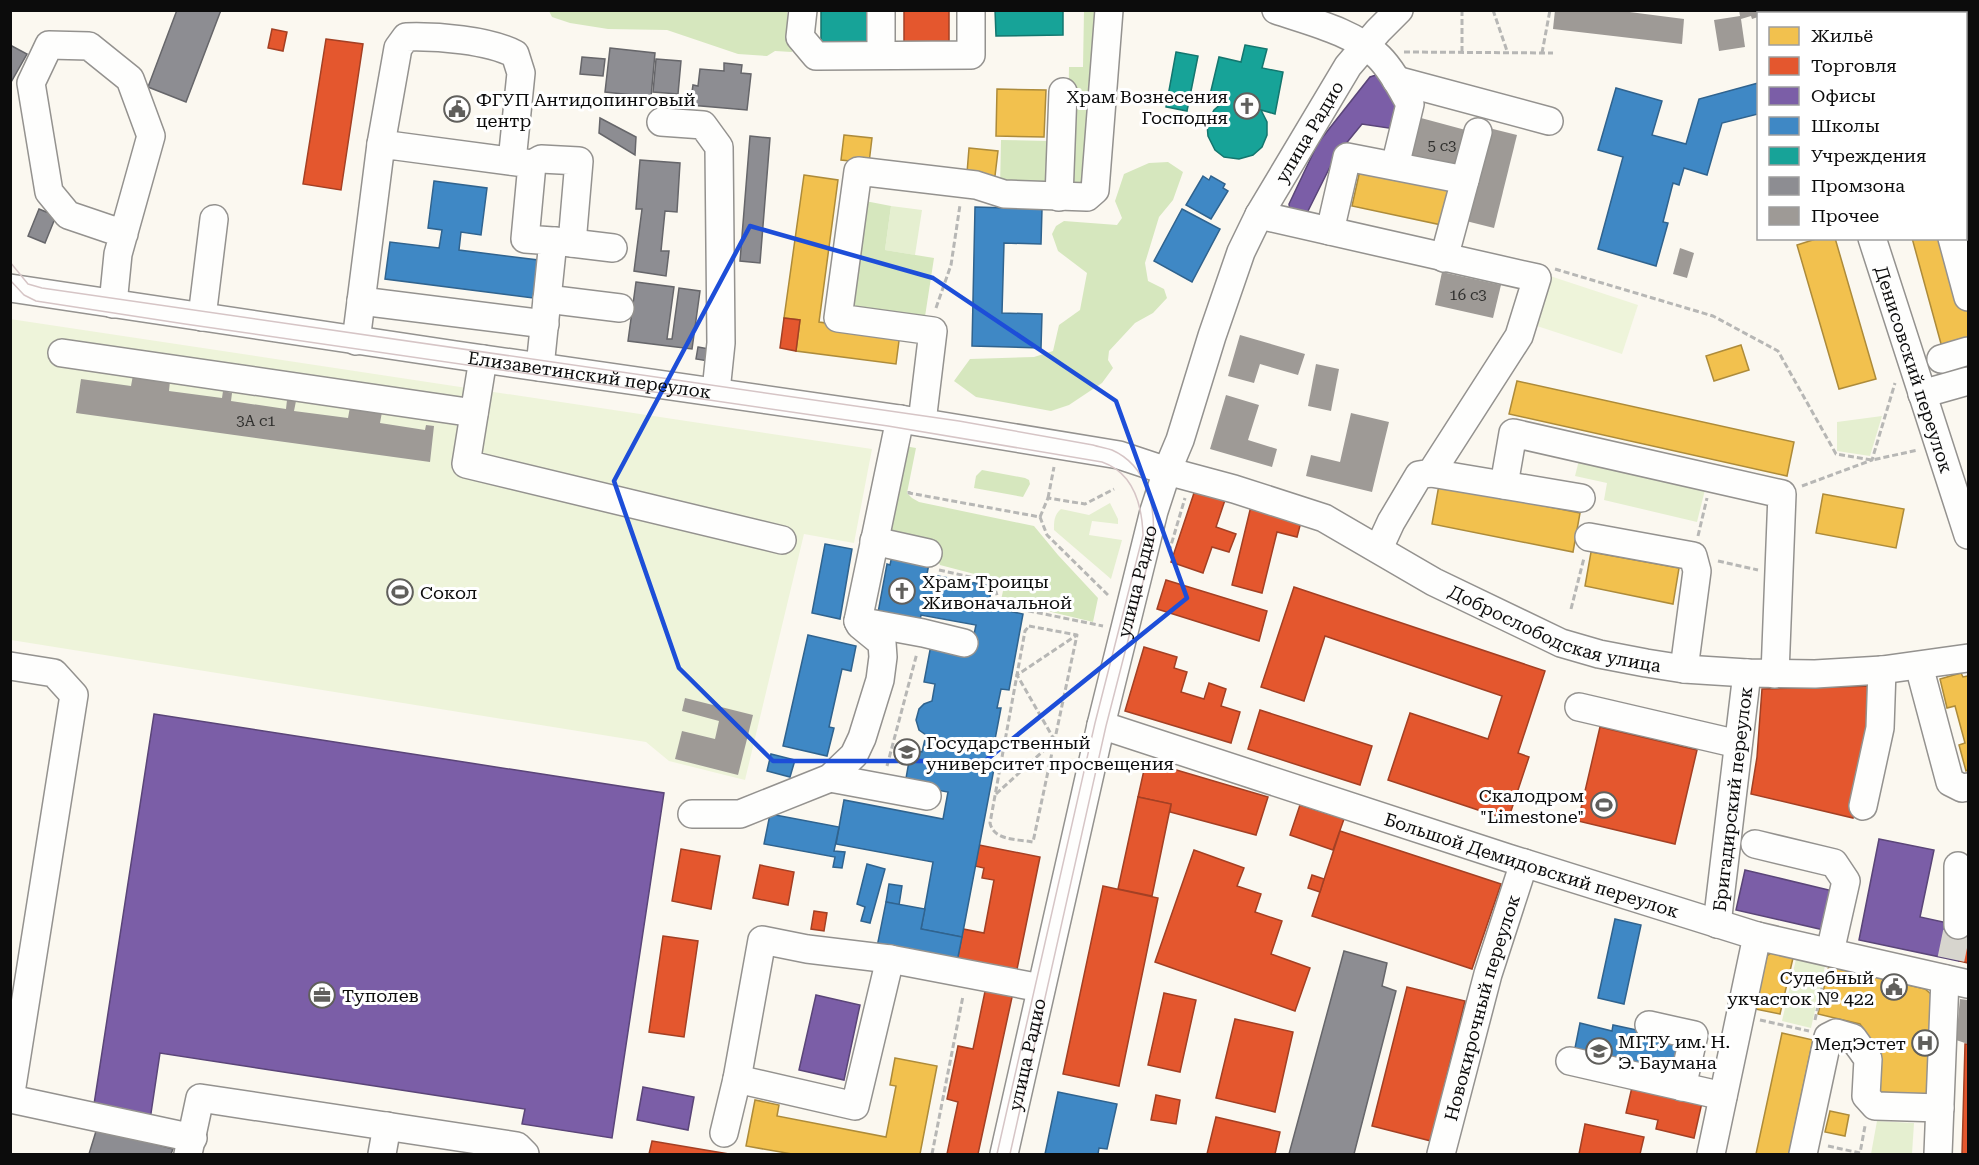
<svg xmlns="http://www.w3.org/2000/svg" width="1979" height="1165" viewBox="0 0 1979 1165" font-family="'Roboto Serif',serif">
<rect width="100%" height="100%" fill="#fbf8f0"/>
<!-- green -->
<g fill="#e5efd0">
<polygon points="891,206 922,210 915,255 885,250"/>
<polygon points="1882,416 1870,456 1837,451 1837,422"/>
<polygon points="1580,456 1706,486 1697,522 1604,500 1607,483 1575,476"/>
<path d="M 1110,503 L 1118,519 L 1118,524 L 1092,521 L 1089,535 L 1122,540 L 1111,579 L 1054,530 C 1054,521 1054,515 1061,509 L 1089,515 Z"/>
<polygon points="1796,959 1825,966 1811,1028 1782,1021"/>
<polygon points="1877,1121 1914,1123 1912,1154 1871,1154"/>
</g>
<!-- forest -->
<g fill="#d6e7be">
<polygon points="549,11 787,11 792,52 775,51 767,56 738,54 667,30 608,29 570,23 552,17"/>
<polygon points="1084,11 1102,11 1086,187 1067,185 1069,67 1083,67"/>
<polygon points="1001,140 1049,141 1048,189 1000,188"/>
<polygon points="1168,162 1183,172 1173,200 1159,217 1145,263 1148,281 1164,289 1167,298 1153,313 1135,323 1109,351 1108,360 1113,368 1102,383 1069,405 1051,411 976,397 954,381 970,359 1034,357 1053,351 1059,325 1080,310 1087,273 1058,251 1052,234 1056,226 1064,221 1117,225 1122,218 1115,201 1124,174 1149,163"/>
<polygon points="860,200 891,206 885,250 934,258 924,323 845,312"/>
<polygon points="899,445 916,448 907,493 912,498 919,502 1034,526 1058,555 1098,598 1093,622 1001,600 1005,582 940,565 933,550 884,536"/>
<polygon points="982,470 1025,478 1029,480 1030,484 1023,497 974,488 976,476"/>
</g>
<!-- pitch -->
<g fill="#eef4da">
<polygon points="1547,275 1638,305 1622,354 1531,324"/>
<polygon points="10,319 872,449 854,543 804,534 745,780 669,761 646,742 11,640"/>
</g>
<!-- homes -->
<g fill="#f2c14e" stroke="#ad8b3a" stroke-width="1.5">
<polygon points="1845,10 1883,10 1884,14 1846,14"/>
<polygon points="997,89 1046,90 1044,137 996,136"/>
<polygon points="844,135 872,138 869,163 841,160"/>
<polygon points="969,148 998,151 995,176 967,173"/>
<polygon points="1360,170 1459,191 1451,227 1352,206"/>
<polygon points="804,175 838,180 819,322 900,333 896,364 796,351 800,320 784,318"/>
<polygon points="1819,238 1835,238 1876,379 1839,389 1797,245"/>
<polygon points="1912,238 1949,238 1968,309 1968,344 1943,351"/>
<polygon points="1741,345 1749,370 1714,381 1706,356"/>
<polygon points="1517,381 1794,442 1787,476 1509,414"/>
<polygon points="1439,485 1580,513 1573,552 1432,524"/>
<polygon points="1823,494 1904,509 1896,548 1816,533"/>
<polygon points="1591,552 1679,568 1673,604 1585,586"/>
<polygon points="1961,673 1963,677 1968,676 1968,770 1966,771 1959,745 1965,743 1955,706 1947,708 1940,679"/>
<polygon points="1771,953 1793,958 1780,1014 1755,1009 1767,956"/>
<polygon points="1829,966 1925,989 1932,995 1929,1095 1878,1092 1880,1053 1860,1024 1818,1014"/>
<polygon points="1782,1033 1813,1040 1789,1154 1756,1154"/>
<polygon points="895,1058 937,1066 920,1154 792,1154 746,1146 755,1100 779,1105 777,1116 886,1137 896,1086 890,1085"/>
<polygon points="1830,1111 1849,1115 1845,1136 1825,1132"/>
</g>
<!-- shops -->
<g fill="#e4572e" stroke="#a34024" stroke-width="1.5">
<rect x="904" y="10" width="45" height="32"/>
<polygon points="272,29 287,32 283,51 268,48"/>
<polygon points="326,39 363,44 341,190 303,184"/>
<polygon points="784,318 800,320 796,351 780,348"/>
<polygon points="1196,487 1226,497 1216,527 1236,534 1229,552 1212,547 1203,573 1171,562"/>
<polygon points="1251,506 1302,518 1297,537 1277,532 1262,593 1232,585"/>
<polygon points="1166,580 1267,611 1259,641 1157,609"/>
<polygon points="1294,587 1545,671 1518,753 1529,757 1508,820 1388,780 1410,713 1488,739 1502,696 1325,636 1304,701 1261,687"/>
<polygon points="1144,647 1177,657 1174,668 1187,672 1181,692 1204,699 1209,683 1226,689 1221,706 1240,712 1231,743 1125,711"/>
<polygon points="1874,686 1873,727 1853,818 1751,794 1757,757 1762,689"/>
<polygon points="1260,710 1372,746 1360,785 1248,749"/>
<polygon points="1600,727 1697,750 1675,844 1578,821"/>
<polygon points="1146,761 1268,797 1256,835 1170,812 1171,804 1138,797"/>
<polygon points="1138,797 1171,804 1152,896 1118,889"/>
<polygon points="1300,805 1344,819 1333,850 1290,835"/>
<polygon points="1340,831 1501,884 1472,969 1312,916"/>
<polygon points="979,845 1040,857 1016,974 957,962 963,929 984,933 994,880 982,878 984,868 975,866"/>
<polygon points="681,849 720,856 711,909 672,901"/>
<polygon points="1194,850 1244,868 1237,886 1261,894 1255,912 1282,921 1271,954 1310,968 1295,1011 1155,962"/>
<polygon points="760,865 794,872 788,905 753,898"/>
<polygon points="1312,875 1324,879 1320,892 1308,888"/>
<polygon points="1103,886 1158,898 1119,1086 1063,1074"/>
<polygon points="814,911 827,913 824,931 811,929"/>
<polygon points="1966,927 1968,927 1968,963 1959,961"/>
<polygon points="663,936 698,941 684,1037 649,1032"/>
<polygon points="987,982 1014,988 978,1154 947,1154 958,1102 947,1099 958,1046 973,1049"/>
<polygon points="1407,987 1465,1001 1431,1141 1372,1126"/>
<polygon points="1164,993 1196,1000 1180,1072 1148,1065"/>
<polygon points="1235,1019 1293,1032 1275,1112 1216,1098"/>
<polygon points="1965,1044 1968,1044 1968,1154 1962,1154"/>
<polygon points="1633,1083 1703,1098 1694,1138 1656,1129 1658,1120 1626,1113"/>
<polygon points="1156,1095 1180,1100 1176,1124 1151,1120"/>
<polygon points="1216,1117 1280,1132 1275,1154 1207,1154"/>
<polygon points="1585,1124 1644,1137 1640,1154 1579,1154"/>
<polygon points="652,1141 729,1154 649,1154"/>
</g>
<!-- offices -->
<g fill="#7b5ea7" stroke="#5a4578" stroke-width="1.5">
<polygon points="1376,75 1390,78 1399,109 1395,129 1362,124 1335,157 1307,213 1290,210 1289,204 1318,143 1370,77"/>
<polygon points="154,714 664,793 612,1138 522,1124 525,1109 160,1053 150,1120 93,1111"/>
<polygon points="1879,839 1934,850 1920,917 1966,927 1959,961 1859,940"/>
<polygon points="1745,870 1833,891 1824,930 1736,910"/>
<polygon points="816,995 860,1005 844,1080 799,1070"/>
<polygon points="643,1087 694,1097 688,1130 637,1120"/>
</g>
<!-- schools -->
<g fill="#3f88c5" stroke="#30638e" stroke-width="1.5">
<polygon points="1758,83 1758,114 1722,123 1707,175 1684,168 1679,185 1673,183 1663,222 1668,223 1656,266 1598,249 1623,157 1598,150 1616,88 1662,101 1652,135 1686,144 1699,99"/>
<polygon points="1203,176 1209,180 1211,176 1225,184 1223,188 1228,191 1211,219 1186,205"/>
<polygon points="434,181 487,188 481,235 461,232 459,250 538,260 533,298 385,279 390,242 439,248 442,230 428,228"/>
<polygon points="975,207 1042,209 1041,244 1004,243 1002,313 1042,314 1041,348 972,346"/>
<polygon points="1182,209 1220,229 1192,282 1154,261"/>
<polygon points="825,544 852,549 840,619 812,613"/>
<polygon points="893,551 930,558 927,574 992,586 988,607 1023,614 1009,690 1001,689 997,708 1001,708 993,750 990,749 987,768 994,769 962,937 921,929 933,862 836,844 844,800 943,819 948,792 905,784 911,750 922,752 926,735 919,730 916,720 919,709 924,704 932,701 935,684 924,682 931,645 970,653 976,625 921,615 918,631 877,618 887,564 890,565"/>
<polygon points="808,635 856,646 851,671 842,669 829,727 834,728 827,756 783,746"/>
<polygon points="771,754 795,760 790,777 767,771"/>
<polygon points="770,814 839,827 834,851 845,852 842,868 833,867 835,857 764,844"/>
<polygon points="867,864 885,869 870,923 861,921 865,907 857,904"/>
<polygon points="889,884 902,886 899,905 886,902"/>
<polygon points="886,902 925,909 921,929 962,937 957,962 877,947"/>
<polygon points="1615,919 1641,925 1624,1004 1598,998"/>
<polygon points="1580,1023 1612,1031 1613,1025 1637,1030 1636,1036 1683,1046 1675,1082 1574,1053"/>
<polygon points="1058,1092 1117,1104 1107,1149 1099,1148 1098,1154 1045,1154"/>
</g>
<!-- public -->
<g fill="#17a398" stroke="#14766e" stroke-width="1.5">
<polygon points="821,10 871,10 872,49 821,49"/>
<polygon points="995,10 1063,10 1063,35 996,36"/>
<polygon points="1245,45 1267,49 1262,68 1283,72 1275,114 1261,110 1267,122 1267,135 1262,147 1253,155 1239,159 1224,157 1215,150 1208,136 1207,124 1214,110 1223,102 1209,99 1219,57 1241,62"/>
<polygon points="1176,52 1198,56 1187,111 1166,107"/>
</g>
<!-- industry -->
<g fill="#8d8d92" stroke="#66666a" stroke-width="1.5">
<polygon points="177,10 221,10 186,102 148,87"/>
<polygon points="10,45 27,54 10,84"/>
<polygon points="610,48 655,53 651,97 605,92"/>
<polygon points="582,57 605,59 603,76 580,74"/>
<polygon points="656,59 681,61 678,94 653,92"/>
<polygon points="724,63 742,65 741,73 751,74 747,110 690,105 693,85 698,86 700,69 724,71"/>
<polygon points="600,118 636,137 635,155 599,133"/>
<polygon points="750,136 770,138 760,263 740,261"/>
<polygon points="640,160 680,163 677,212 665,211 661,251 669,251 666,276 634,271 642,209 636,209"/>
<polygon points="39,209 56,216 45,243 28,236"/>
<polygon points="636,282 674,287 667,339 672,339 679,288 700,291 692,349 628,341"/>
<polygon points="698,347 715,350 714,362 696,359"/>
<polygon points="1344,951 1387,963 1382,986 1396,991 1354,1154 1289,1154"/>
<polygon points="97,1128 173,1149 171,1154 89,1154"/>
</g>
<!-- building -->
<g fill="#9e9a96">
<polygon points="1555,10 1614,10 1684,19 1682,44 1553,29"/>
<polygon points="1739,10 1780,11 1758,14 1758,17 1752,19 1751,16 1741,19 1745,47 1719,51 1714,20 1740,16"/>
<polygon points="1421,118 1473,132 1463,173 1410,159"/>
<polygon points="1485,127 1517,135 1494,228 1462,220"/>
<polygon points="1680,248 1694,253 1687,278 1673,274"/>
<polygon points="1442,272 1501,285 1493,318 1435,305"/>
<polygon points="1240,335 1305,354 1298,375 1260,364 1254,383 1228,376"/>
<polygon points="1316,364 1339,369 1331,411 1308,406"/>
<polygon points="133,375 170,381 169,391 222,398 223,391 232,393 231,401 286,409 287,400 296,401 294,411 348,418 350,407 382,412 380,423 425,430 426,425 434,426 430,462 76,413 81,379 131,386"/>
<polygon points="1226,395 1259,405 1248,440 1277,449 1272,467 1210,449"/>
<polygon points="1351,413 1389,422 1372,492 1306,476 1311,455 1340,462"/>
<polygon points="685,698 753,715 738,775 675,759 682,731 715,739 719,721 682,711"/>
<polygon points="1960,999 1968,1000 1968,1044 1956,1040"/>
</g>
<g fill="none" stroke-linecap="round" stroke-linejoin="round">
<!-- minor-tunnel -->
<polyline stroke="#d7d5ce" stroke-width="27" stroke-dasharray="27 14" stroke-linecap="butt" points="1951,959 1958,925"/>
<!-- minor casing -->
<g stroke="#94928f" stroke-width="30">
<g id="minor">
<polyline points="803,10 800,37 816,56 971,55 971,10"/>
<polyline points="881,10 881,55"/>
<path d="M 1276,10 C 1308,21 1355,32 1379,57 C 1392,70 1401,88 1410,104 L 1395,166"/>
<polyline points="1801,10 1802,14"/>
<polyline points="1902,10 1902,14"/>
<polyline points="1396,80 1549,121"/>
<polyline points="661,122 703,125 719,147 721,343 716,391"/>
<path d="M 381,144 L 398,48 L 406,37 C 437,36 488,40 515,54 L 521,73 L 512,161"/>
<polyline points="532,164 541,159 579,161 572,243"/>
<polyline points="1059,197 1063,92"/>
<polyline points="1259,215 1537,278 1519,336 1431,473 1419,475 1391,522 1379,548"/>
<polyline points="1330,231 1347,157 1465,180"/>
<path id="s1" d="M 1872,238 L 1968,535"/>
<polyline points="1952,238 1968,297"/>
<polyline points="555,241 613,248"/>
<polyline points="1444,258 1478,132"/>
<path id="s2" d="M 10,288 L 456,355 L 900,419 L 1119,455 L 1167,471 L 1234,489 L 1324,518 L 1434,582 L 1561,643 L 1599,654 L 1646,663 L 1684,669 L 1747,673 L 1815,674 L 1882,670 L 1968,658"/>
<polyline points="547,299 620,308"/>
<polyline points="361,301 545,324"/>
<polyline points="113,304 118,254 151,136 130,79 89,46 49,45 31,83 49,192 68,215 124,234"/>
<polyline points="202,317 214,219"/>
<polyline points="356,341 381,144 532,164 525,239 553,241 540,367"/>
<polyline points="62,353 474,413"/>
<polyline points="483,359 466,464 782,540"/>
<polyline points="1941,359 1968,351"/>
<polyline points="1922,394 1968,381"/>
<polyline points="922,422 933,331 838,318 858,171 976,185 1004,194 1087,197 1095,190 1109,10"/>
<polyline points="1431,473 1581,498"/>
<polyline points="1504,485 1513,433 1782,494 1775,674"/>
<polyline points="1589,537 1693,556 1697,571 1684,669"/>
<polyline points="874,541 928,553"/>
<polyline points="858,621 923,633 964,643"/>
<polyline points="10,666 54,673 74,695 10,1099"/>
<polyline points="1919,666 1950,782 1962,788 1968,787"/>
<polyline points="1579,707 1738,744"/>
<path id="s3" d="M 1101,725 L 1508,858 L 1757,936 L 1968,984"/>
<polyline points="830,778 927,796"/>
<polyline points="1863,806 1880,728 1882,670"/>
<polyline points="692,814 740,814 830,778 854,755 862,738 880,680 883,657 882,643 860,625 858,621 900,419"/>
<polyline points="1755,844 1834,863 1846,881 1830,952"/>
<path id="s4" d="M 1717,924 L 1747,673"/>
<polyline points="1958,925 1958,866"/>
<polyline points="1649,1025 1694,1035 1682,1087"/>
<polyline points="1570,1061 1723,1096"/>
<polyline points="737,1079 762,940 807,949 890,959 1041,988"/>
<polyline points="11,1099 193,1138"/>
<polyline points="724,1133 737,1079 855,1106 890,959"/>
<polyline points="188,1154 200,1098 517,1146 525,1154"/>
<polyline points="382,1154 387,1126"/>
<path id="s5" d="M 1004,1154 L 1101,725 L 1154,511 L 1167,471 L 1180,440 L 1212,336 L 1241,252 L 1259,215 L 1348,66 L 1378,31 L 1399,10"/>
<path id="s6" d="M 1441,1154 L 1488,974 L 1524,863"/>
<polyline points="1711,1154 1757,936"/>
<polyline points="1803,1154 1828,1037 1836,1033 1853,1038 1868,1059 1866,1096 1875,1106 1940,1108"/>
<polyline points="1938,1154 1945,979"/>
</g>
</g>
<!-- path -->
<g stroke="#b7b7b5" stroke-width="3" stroke-dasharray="6 3" stroke-linecap="butt">
<polyline points="1462,10 1462,51"/>
<polyline points="1493,10 1507,51"/>
<polyline points="1404,52 1553,53"/>
<polyline points="1542,53 1550,10"/>
<polyline points="1966,188 1968,190"/>
<polyline points="1555,269 1713,316 1778,351 1836,454 1872,460 1918,450"/>
<polyline points="936,308 951,265 960,205"/>
<polyline points="1802,486 1872,460 1895,383"/>
<polyline points="909,491 909,493 1040,517 1047,535 1110,597"/>
<polyline points="1048,498 1054,467"/>
<polyline points="1040,517 1048,498 1085,504 1114,489"/>
<polyline points="1698,536 1707,498"/>
<polyline points="1169,552 1185,498"/>
<polyline points="1718,561 1758,570"/>
<polyline points="939,570 993,582 1000,605 1103,626"/>
<polyline points="1571,609 1584,558"/>
<path d="M 1029,626 L 1077,635 L 1033,842 C 1017,839 994,841 990,823 L 1025,631 Z"/>
<polyline points="1072,744 1055,741 1017,675 1077,635"/>
<polyline points="887,766 917,653"/>
<polyline points="996,794 1053,742"/>
<polyline points="1760,1020 1809,1031"/>
<polyline points="1815,1020 1825,974"/>
<polyline points="1828,1146 1860,1153 1865,1126"/>
<polyline points="932,1154 963,996"/>
</g>
<!-- minor -->
<use href="#minor" stroke="#fefefd" stroke-width="27"/>
<!-- tram -->
<g stroke="#d6c5c6" stroke-width="1.5">
<path d="M 10,262 L 28,284 L 42,288 L 959,421 L 1093,445 C 1099,447 1106,448 1112,450 C 1148,466 1156,507 1153,543 L 1106,726 L 1010,1154"/>
<path d="M 10,280 L 24,295 L 36,301 L 185,324 L 888,426 L 1102,462 C 1134,473 1142,505 1143,535 L 1095,723 L 997,1154"/>
</g>
</g>
<!-- marked area -->
<path fill="none" stroke="#1d4ed8" stroke-width="4.5" stroke-linejoin="round" d="M 750,226 L 933,278 L 1116,401 L 1187,598 L 985,761 L 773,761 L 679,668 L 614,481 Z"/>
<!-- icons -->
<defs>
<g id="church-ring" transform="scale(1.35)"><circle r="9.5" fill="#fff" stroke="#605f5c" stroke-width="1.5"/><path d="M-1.2-6h2.4v3.5h3.3v2.4h-3.3V6h-2.4V-.1h-3.3v-2.4h3.3Z" fill="#605f5c"/></g>
<g id="civic-ring" transform="scale(1.35)"><circle r="9.5" fill="#fff" stroke="#605f5c" stroke-width="1.5"/><path d="M-.6-6.5H3V-4.5H.6V-3L4-1V1h2V6H-6V1h2V-1L-.6-3ZM-1.2 2.5V6h2.4V2.5Z" fill="#605f5c"/></g>
<g id="stadium-ring" transform="scale(1.35)"><circle r="9.5" fill="#fff" stroke="#605f5c" stroke-width="1.5"/><path d="M0-5a6.5 5 0 1 0 0 10a6.5 5 0 1 0 0-10ZM-3.5-1.8h7v3.6h-7Z" fill="#605f5c"/></g>
<g id="university-ring" transform="scale(1.35)"><circle r="9.5" fill="#fff" stroke="#605f5c" stroke-width="1.5"/><path d="M0-5L7-2L0 1L-7-2ZM-4 1L0 2.5L4 1V4Q0 6-4 4Z" fill="#605f5c"/></g>
<g id="office-ring" transform="scale(1.35)"><circle r="9.5" fill="#fff" stroke="#605f5c" stroke-width="1.5"/><path d="M-6-3h4V-5.5h4V-3h4V5H-6ZM-1-4.5V-3h2v-1.5ZM-6 0V1H6V0Z" fill="#605f5c"/></g>
<g id="hospital-ring" transform="scale(1.35)"><circle r="9.5" fill="#fff" stroke="#605f5c" stroke-width="1.5"/><path d="M-5-5h3v3.5h4V-5h3V5h-3V1.5h-4V5h-3Z" fill="#605f5c"/></g>
</defs>
<g fill-rule="evenodd">
<use href="#church-ring" x="1247" y="106"/>
<use href="#civic-ring" x="457" y="109"/>
<use href="#church-ring" x="902" y="591"/>
<use href="#stadium-ring" x="400" y="592"/>
<use href="#university-ring" x="907" y="752"/>
<use href="#stadium-ring" x="1604" y="805"/>
<use href="#civic-ring" x="1894" y="987"/>
<use href="#office-ring" x="322" y="995"/>
<use href="#hospital-ring" x="1925" y="1043"/>
<use href="#university-ring" x="1599" y="1051"/>
</g>
<g text-anchor="middle" dominant-baseline="central" stroke-width="6" stroke-linejoin="round" paint-order="stroke">
<!-- number labels -->
<g font-size="15" fill="#30302e">
<text x="1442" y="146">5 с3</text>
<text x="1468" y="295">16 с3</text>
<text x="256" y="421">3А с1</text>
</g>
<!-- poi labels -->
<g font-size="18" fill="#0c0c0c" stroke="#fff" text-anchor="start">
<text x="1228" y="96" text-anchor="end">Храм Вознесения<tspan x="1228" dy="21">Господня</tspan></text>
<text x="476" y="99">ФГУП Антидопинговый<tspan x="476" dy="21">центр</tspan></text>
<text x="922" y="581">Храм Троицы<tspan x="922" dy="21">Живоначальной</tspan></text>
<text x="420" y="592">Сокол</text>
<text x="926" y="742">Государственный<tspan x="926" dy="21">университет просвещения</tspan></text>
<text x="1584" y="795" text-anchor="end">Скалодром<tspan x="1584" dy="21">"Limestone"</tspan></text>
<text x="1874" y="977" text-anchor="end">Судебный<tspan x="1874" dy="21">укчасток № 422</tspan></text>
<text x="342" y="995">Туполев</text>
<text x="1618" y="1041">МГТУ им. Н.<tspan x="1618" dy="21">Э. Баумана</tspan></text>
<text x="1906" y="1043" text-anchor="end">МедЭстет</text>
</g>
<!-- street labels -->
<g font-size="18" fill="#0c0c0c" stroke="#fff">
<text stroke="none"><textPath href="#s5" startOffset="1072">улица Радио</textPath></text>
<text stroke="none"><textPath href="#s1" startOffset="138">Денисовский переулок</textPath></text>
<text stroke="none"><textPath href="#s2" startOffset="586">Елизаветинский переулок</textPath></text>
<text stroke="none"><textPath href="#s5" startOffset="588">улица Радио</textPath></text>
<text stroke="none"><textPath href="#s2" startOffset="1594">Доброслободская улица</textPath></text>
<text stroke="none"><textPath href="#s4" startOffset="126">Бригадирский переулок</textPath></text>
<text stroke="none"><textPath href="#s3" startOffset="453">Большой Демидовский переулок</textPath></text>
<text stroke="none"><textPath href="#s6" startOffset="152">Новокирочный переулок</textPath></text>
<text stroke="none"><textPath href="#s5" startOffset="102">улица Радио</textPath></text>
</g>
</g>
<!-- border -->
<rect width="1979" height="1165" fill="none" stroke="#0c0c0c" stroke-width="24"/>
<!-- legend -->
<rect x="1757" y="12" width="210" height="228" fill="#ffffff" stroke="#9e9e9e" stroke-width="1.5"/>
<rect x="1769" y="27" width="30" height="18" fill="#f2c14e" stroke="#9e9e9e" stroke-width="1.5"/>
<text x="1811" y="42" font-size="18" fill="#0c0c0c">Жильё</text>
<rect x="1769" y="57" width="30" height="18" fill="#e4572e" stroke="#9e9e9e" stroke-width="1.5"/>
<text x="1811" y="72" font-size="18" fill="#0c0c0c">Торговля</text>
<rect x="1769" y="87" width="30" height="18" fill="#7b5ea7" stroke="#9e9e9e" stroke-width="1.5"/>
<text x="1811" y="102" font-size="18" fill="#0c0c0c">Офисы</text>
<rect x="1769" y="117" width="30" height="18" fill="#3f88c5" stroke="#9e9e9e" stroke-width="1.5"/>
<text x="1811" y="132" font-size="18" fill="#0c0c0c">Школы</text>
<rect x="1769" y="147" width="30" height="18" fill="#17a398" stroke="#9e9e9e" stroke-width="1.5"/>
<text x="1811" y="162" font-size="18" fill="#0c0c0c">Учреждения</text>
<rect x="1769" y="177" width="30" height="18" fill="#8d8d92" stroke="#9e9e9e" stroke-width="1.5"/>
<text x="1811" y="192" font-size="18" fill="#0c0c0c">Промзона</text>
<rect x="1769" y="207" width="30" height="18" fill="#9e9a96" stroke="#9e9e9e" stroke-width="1.5"/>
<text x="1811" y="222" font-size="18" fill="#0c0c0c">Прочее</text>
</svg>
